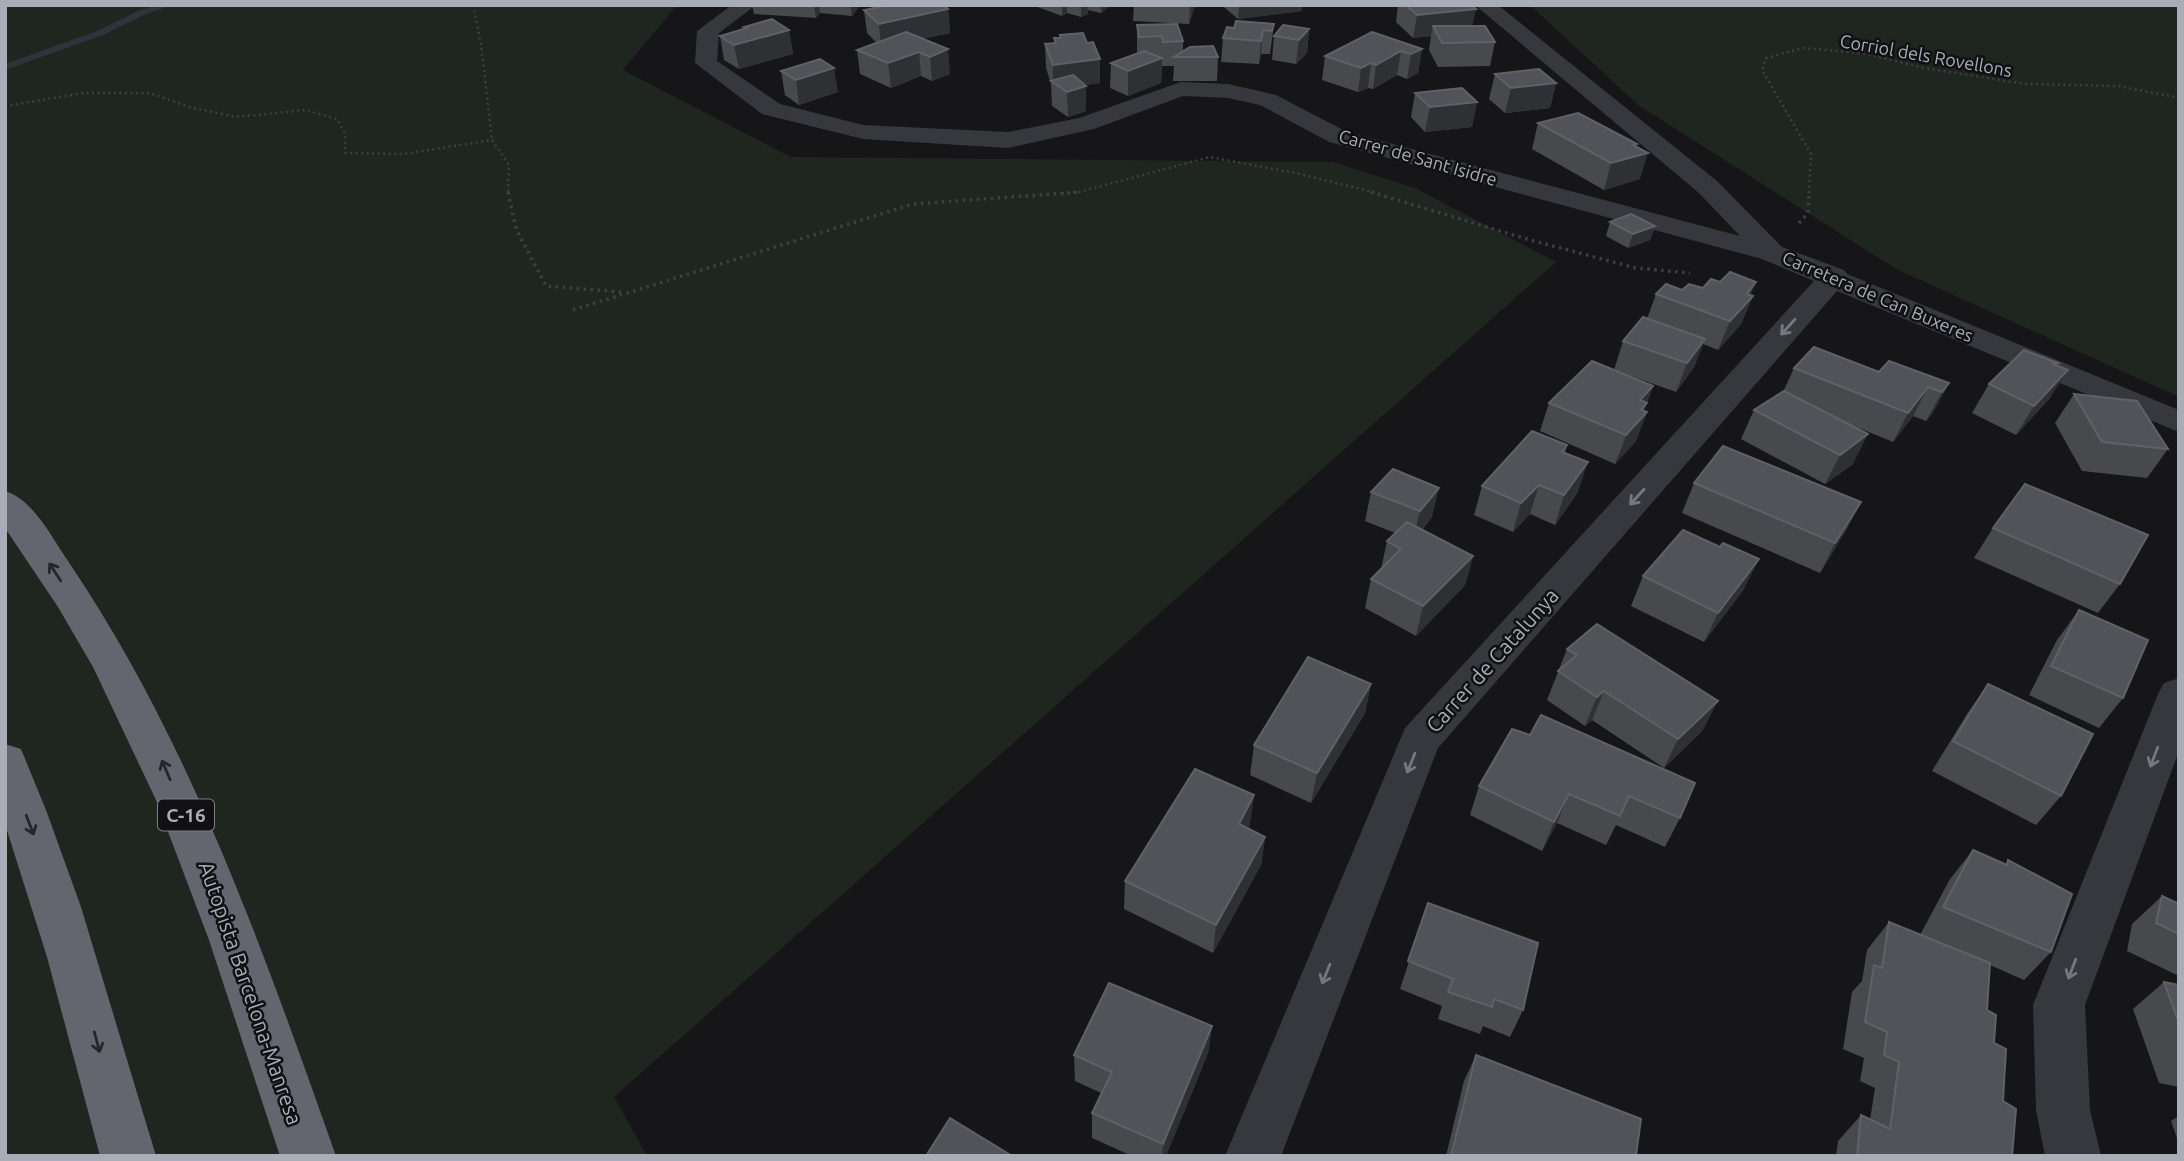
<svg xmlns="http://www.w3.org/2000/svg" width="2184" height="1161" viewBox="0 0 2184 1161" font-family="Ubuntu,sans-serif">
<rect width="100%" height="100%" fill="#161618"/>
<!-- green -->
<g fill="#1e261f">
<polygon points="5,5 677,5 623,70 791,157 1333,162 1415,188 1556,262 614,1097 647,1156 5,1156"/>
<polygon points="1530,5 2179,5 2179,397 1896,269 1638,105"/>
</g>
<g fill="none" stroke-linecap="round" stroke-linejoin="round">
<!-- stream -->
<polygon fill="#2c353c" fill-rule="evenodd" points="158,5 173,5 146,14 103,35 5,70 5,64 97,31 140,10"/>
<!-- path-far1 -->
<g stroke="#3d3f44" stroke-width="2.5" stroke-dasharray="2 3.5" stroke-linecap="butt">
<polyline points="473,5 481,44 492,140"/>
<polyline points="5,106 84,93 150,93 189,107 236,117 306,110 337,119 345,133 345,153 403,154 492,140 509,165 508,193"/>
<polyline points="1062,193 1079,192 1210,157 1295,173 1378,193"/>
<polyline points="1809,193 1811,154 1762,70 1766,58 1803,48 1863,53 1924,68 2025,84 2118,86 2179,98"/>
</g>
<!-- path -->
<g stroke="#3d3f44" stroke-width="3.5" stroke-dasharray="2.5 4.5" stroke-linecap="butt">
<polyline points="508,192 516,229 546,286 622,292"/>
<polyline points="1371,192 1530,240 1636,268 1690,273"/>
<polyline points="1799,223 1808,213 1809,192"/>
<polyline points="573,310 913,204 1081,192"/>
</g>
<!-- minor -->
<g fill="#37383d" fill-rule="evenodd">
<polygon points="732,5 756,5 719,33 717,61 780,104 863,125 1008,132 1079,118 1181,82 1228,84 1276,95 1347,132 1740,236 1699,193 1475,5 1498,5 1717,181 1782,247 1844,270 1847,274 2179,410 2179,432 1837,291 1438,748 1281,1156 1225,1156 1405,728 1814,281 1762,259 1329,142 1260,105 1228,98 1183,96 1094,129 1008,148 863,139 762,114 695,63 697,31"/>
<polygon points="2179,678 2179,751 2085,1005 2090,1110 2101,1156 2045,1156 2036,1110 2033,1005 2158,694 2164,683"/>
</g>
<!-- motorway -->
<g fill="#63666e" fill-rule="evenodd">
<path d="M 5,491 C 33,499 52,538 68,561 C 191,743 263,950 336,1156 L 280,1156 L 209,940 L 156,800 L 93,667 L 58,607 L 5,528 Z"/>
<polygon points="5,744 21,749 46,810 81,907 156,1156 100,1156 47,957 5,824"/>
</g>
</g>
<!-- wall -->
<g fill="#47494d">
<polygon points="752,5 860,5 852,16 820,13 816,18 754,14"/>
<polygon points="1032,5 1111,5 1101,13 1088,10 1088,14 1081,17 1067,13 1062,16"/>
<polygon points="1134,5 1195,5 1189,24 1133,21"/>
<polygon points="1225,5 1302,5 1302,11 1238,19 1224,7"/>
<polygon points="1398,5 1471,5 1472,26 1495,42 1490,66 1438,67 1429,50 1431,36 1413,38 1396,22"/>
<polygon points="948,9 950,33 922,39 950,74 932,81 921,76 891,88 860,74 857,50 876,42 867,33 864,10"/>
<polygon points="1274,24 1270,54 1261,54 1259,64 1221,62 1223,38 1234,28"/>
<polygon points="1137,25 1183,41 1183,51 1218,57 1217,81 1173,81 1174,66 1162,66 1162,65 1161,83 1128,96 1110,88 1111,63 1137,53"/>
<polygon points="744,27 789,30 793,54 739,69 724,60 720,36 745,29"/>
<polygon points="1309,29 1307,53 1296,64 1272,60 1274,36"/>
<polygon points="1060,35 1100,83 1085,85 1086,111 1068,117 1052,106 1051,84 1046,68 1045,44 1054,43 1054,38 1060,38"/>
<polygon points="1422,49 1418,73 1407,79 1397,75 1373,89 1368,88 1358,92 1322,80 1325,56"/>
<polygon points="781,71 838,92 799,105 785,95"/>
<polygon points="1495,74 1556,83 1550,108 1505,113 1489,99"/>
<polygon points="1415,93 1477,102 1472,127 1425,132 1411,117"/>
<polygon points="1538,123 1636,147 1640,179 1604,190 1532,149"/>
<polygon points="1610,222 1655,226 1650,240 1628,248 1606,236"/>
<polygon points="1703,288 1753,296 1741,324 1718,350 1703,344 1694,367 1676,392 1617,371 1653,386 1644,411 1647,412 1636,441 1615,464 1540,431 1549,403 1614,370 1623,341 1647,319 1656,294"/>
<polygon points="2058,363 2050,398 2016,435 1972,413 1989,384"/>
<polygon points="1794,368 1879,372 1949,383 1933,412 1926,421 1913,416 1893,442 1842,421 1853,464 1825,484 1741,439 1754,410 1783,392"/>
<polygon points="2074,394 2168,449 2147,478 2082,471 2055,423"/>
<polygon points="1567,445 1565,453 1578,492 1555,525 1530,514 1513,532 1474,515 1482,486"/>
<polygon points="1393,469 1432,517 1422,530 1473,556 1465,585 1416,636 1365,608 1371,579 1381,569 1387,541 1395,533 1365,521 1371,492"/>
<polygon points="1694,483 1861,502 1845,532 1820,573 1682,513"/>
<polygon points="1993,528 2120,584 2098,613 1974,558"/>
<polygon points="1643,576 1744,589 1704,642 1631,606"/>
<polygon points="2079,610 2123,698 2099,728 2029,695 2057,640"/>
<polygon points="1567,649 1703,730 1664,768 1592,720 1585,726 1547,700"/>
<polygon points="1371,684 1365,713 1311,803 1250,775 1254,745"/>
<polygon points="1988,684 2061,796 2036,825 1932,771 1967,714"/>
<polygon points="1512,729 1680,818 1665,847 1616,825 1606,845 1557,823 1542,851 1470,815 1479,786"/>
<polygon points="1250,824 1248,828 1265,837 1261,865 1213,953 1124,909 1125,881"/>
<polygon points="1973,850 2005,865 2008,860 2051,952 2024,980 1990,965 1987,1010 1994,1043 2012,1156 1836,1156 1838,1141 1861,1115 1870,1120 1875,1088 1860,1081 1864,1058 1843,1049 1852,992 1862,981 1867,950 1889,922 1920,935 1950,879"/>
<polygon points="2162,896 2179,904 2179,976 2127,951 2132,924"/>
<polygon points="1428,903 1523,1010 1510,1037 1483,1026 1480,1034 1438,1019 1442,1006 1400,989"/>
<polygon points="2164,982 2179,985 2179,1087 2159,1083 2133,1009"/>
<polygon points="1212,1026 1208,1053 1166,1156 1132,1156 1092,1138 1092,1113 1101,1093 1075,1081 1074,1055"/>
<polygon points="1476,1055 1636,1156 1446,1156 1464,1081"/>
<polygon points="2179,1116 2179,1144 2171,1121"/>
</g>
<!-- shaded-wall -->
<g fill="#2f3033">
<polygon points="814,5 819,5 820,13 816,18"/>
<polygon points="850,5 860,5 852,16"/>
<polygon points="1062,5 1067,5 1067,13 1062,16"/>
<polygon points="1081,5 1088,5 1088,14 1081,17"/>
<polygon points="1101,5 1111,5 1101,13"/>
<polygon points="1190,5 1195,5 1189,24"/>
<polygon points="1239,5 1302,5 1302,11 1238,19"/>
<polygon points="948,9 950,33 881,47 879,24"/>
<polygon points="1476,9 1471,32 1433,26 1431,36 1413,38 1417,15"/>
<polygon points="1309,29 1307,53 1296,64 1299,40"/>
<polygon points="789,30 793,54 739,69 734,45"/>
<polygon points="1263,30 1261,54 1259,64 1261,41"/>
<polygon points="948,49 950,74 932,81 930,57"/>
<polygon points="1422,49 1418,73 1407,79 1411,54"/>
<polygon points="1401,51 1397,75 1373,89 1376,65"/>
<polygon points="919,52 921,76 891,88 888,63"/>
<polygon points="1162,58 1161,83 1128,96 1128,71"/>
<polygon points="1100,59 1100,83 1062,88 1053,82 1053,65"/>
<polygon points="1371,63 1368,88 1358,92 1361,68"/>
<polygon points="834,68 838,92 799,105 796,80"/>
<polygon points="1556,83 1550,108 1505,113 1511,88"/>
<polygon points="1086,86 1086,111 1068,117 1067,92"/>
<polygon points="1477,102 1472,127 1425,132 1430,107"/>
<polygon points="1637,144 1633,158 1648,153 1640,179 1604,190 1611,163 1633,145"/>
<polygon points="1655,226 1650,240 1628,248 1633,234"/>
<polygon points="1756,282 1748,301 1753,296 1741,324 1718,350 1730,321"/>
<polygon points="1705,339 1694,367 1676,392 1687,363"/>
<polygon points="2068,370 2050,398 2016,435 2034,406"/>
<polygon points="1949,383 1933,412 1926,421 1942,392"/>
<polygon points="1653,386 1642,418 1647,412 1636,441 1615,464 1640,400"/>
<polygon points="1928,387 1913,416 1893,442 1908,413"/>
<polygon points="1868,434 1853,464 1825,484 1840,455"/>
<polygon points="1588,462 1578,492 1555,525 1564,495"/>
<polygon points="1539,485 1530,514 1513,532 1521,503"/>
<polygon points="1439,488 1432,517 1413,540 1420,511"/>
<polygon points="1861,502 1845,532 1820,573 1835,543"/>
<polygon points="1473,556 1465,585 1416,636 1423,606"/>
<polygon points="1759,559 1744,589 1704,642 1718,613"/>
<polygon points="1371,684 1365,713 1311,803 1317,773"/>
<polygon points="1604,691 1592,720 1585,726 1597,697"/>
<polygon points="1718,701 1703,730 1664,768 1678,739"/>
<polygon points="1569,794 1557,823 1542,851 1554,822"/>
<polygon points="1254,795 1250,824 1235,853 1239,824"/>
<polygon points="1265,837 1261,865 1213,953 1216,925"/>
<polygon points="1212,1026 1208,1053 1166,1156 1162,1156 1163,1144"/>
</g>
<!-- building -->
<g fill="#525359" stroke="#5f6168" stroke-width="2">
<polygon points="889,5 944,5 948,9 879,24 864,10"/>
<polygon points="1406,5 1471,5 1476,9 1417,15"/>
<polygon points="772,19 789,30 734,45 720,36 747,28 744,27"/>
<polygon points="1236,21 1274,24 1272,31 1263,30 1261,41 1223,38 1227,27 1234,28"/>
<polygon points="1177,24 1183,41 1163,42 1162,36 1139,37 1137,25"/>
<polygon points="1283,25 1309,29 1299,40 1274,36"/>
<polygon points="1433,26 1485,26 1495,42 1442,43"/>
<polygon points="906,32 948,49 930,57 919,52 888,63 857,50"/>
<polygon points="1372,32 1422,49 1411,54 1401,51 1376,65 1371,63 1361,68 1325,56"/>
<polygon points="1083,33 1087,43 1093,42 1100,59 1053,65 1045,44 1056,43 1054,38 1061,38 1060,35"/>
<polygon points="1213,46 1218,57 1174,57 1190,47"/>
<polygon points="1144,51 1162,58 1128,71 1111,63"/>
<polygon points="820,59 834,68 796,80 781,71"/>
<polygon points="1539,69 1556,83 1511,88 1495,74"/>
<polygon points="1073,75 1086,86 1067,92 1051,81"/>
<polygon points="1462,88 1477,102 1430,107 1415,93"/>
<polygon points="1578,113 1637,144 1633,145 1648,153 1611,163 1538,123"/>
<polygon points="1631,214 1655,226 1633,234 1610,222"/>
<polygon points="1730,272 1756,282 1747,294 1753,296 1730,321 1656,294 1666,284 1682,290 1689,284 1703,288 1711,279 1720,282"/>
<polygon points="1643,317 1705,339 1687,363 1623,341"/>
<polygon points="1814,347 1879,372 1889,361 1949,383 1942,392 1928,387 1908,413 1794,368"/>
<polygon points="2024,350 2058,363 2053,364 2068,370 2034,406 1989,384"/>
<polygon points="1592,361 1653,386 1640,400 1647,403 1641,410 1647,412 1626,435 1549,403"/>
<polygon points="1784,391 1868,434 1840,455 1754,410"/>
<polygon points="2074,394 2137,401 2168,449 2102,442"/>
<polygon points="1532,431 1567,445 1562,452 1588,462 1564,495 1539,485 1521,503 1482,486"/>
<polygon points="1723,446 1861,502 1835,543 1694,483"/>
<polygon points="1393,469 1439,488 1420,511 1371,492"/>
<polygon points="2025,484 2148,535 2120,584 1993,528"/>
<polygon points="1407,522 1473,556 1423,606 1371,579 1401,549 1387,541"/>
<polygon points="1683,530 1720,547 1723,543 1759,559 1718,613 1643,576"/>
<polygon points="2079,610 2148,640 2123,698 2051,666"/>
<polygon points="1597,624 1718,701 1678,739 1604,691 1597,697 1558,671 1577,655 1567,649"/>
<polygon points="1308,657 1371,684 1317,773 1254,745"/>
<polygon points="1988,684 2093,734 2061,796 1953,741"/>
<polygon points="1541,715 1695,783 1680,818 1629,796 1620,816 1569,794 1554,822 1479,786 1512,729 1530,735"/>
<polygon points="1195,769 1254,795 1239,824 1265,837 1216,925 1125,881"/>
<polygon points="1973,850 2007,865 2008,860 2072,894 2051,952 1943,907"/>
<polygon points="2162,896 2179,904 2179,934 2156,923"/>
<polygon points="1428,903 1538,943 1523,1010 1494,999 1492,1007 1448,992 1453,979 1408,961"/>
<polygon points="1889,922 1990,963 1987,1010 1996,1015 1994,1043 2006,1049 2003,1101 2016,1109 2012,1156 1857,1156 1861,1115 1890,1129 1899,1062 1884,1055 1887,1032 1865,1022 1874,965 1882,968"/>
<polygon points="2164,982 2179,985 2179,1023"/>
<polygon points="1109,983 1212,1026 1163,1144 1092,1113 1112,1072 1074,1055"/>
<polygon points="1476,1055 1641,1119 1636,1156 1451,1156"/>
<polygon points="950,1118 1012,1156 926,1156"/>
</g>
<!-- one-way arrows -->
<defs><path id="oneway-shaft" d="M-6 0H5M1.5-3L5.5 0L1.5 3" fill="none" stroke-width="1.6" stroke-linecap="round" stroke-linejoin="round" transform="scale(1.75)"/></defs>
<g stroke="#757881">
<use href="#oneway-shaft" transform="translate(1788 327) rotate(132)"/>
<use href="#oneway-shaft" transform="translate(1637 497) rotate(132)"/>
<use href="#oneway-shaft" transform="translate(2154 757) rotate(111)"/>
<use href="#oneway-shaft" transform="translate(1411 763) rotate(112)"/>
<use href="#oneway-shaft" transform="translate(2072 969) rotate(111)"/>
<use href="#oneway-shaft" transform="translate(1326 974) rotate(112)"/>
</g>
<g stroke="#26262a">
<use href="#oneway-shaft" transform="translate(55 572) rotate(-123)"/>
<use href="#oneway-shaft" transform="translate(166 770) rotate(-113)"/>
<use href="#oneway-shaft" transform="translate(30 825) rotate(69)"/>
<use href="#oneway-shaft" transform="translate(97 1042) rotate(75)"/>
</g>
<g text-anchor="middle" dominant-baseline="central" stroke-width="5" stroke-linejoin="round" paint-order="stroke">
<!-- far-street labels -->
<g font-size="18" fill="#a8adb8" stroke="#111113">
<text transform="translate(1926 55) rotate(10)">Corriol dels Rovellons</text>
<text transform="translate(1418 157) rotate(16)">Carrer de Sant Isidre</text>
<text transform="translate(1878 296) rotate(23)">Carretera de Can Buxeres</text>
</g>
<!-- shield labels -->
<rect fill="#111113" stroke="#7b7e86" stroke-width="2" x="158" y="799.5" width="56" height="31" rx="5"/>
<g font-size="19" font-weight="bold" fill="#a8adb8">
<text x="186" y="815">C-16</text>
</g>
<!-- street labels -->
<g font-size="21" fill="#a8adb8" stroke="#111113">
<text transform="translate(1492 660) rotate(-48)">Carrer de Catalunya</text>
<text transform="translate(251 993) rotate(71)">Autopista Barcelona-Manresa</text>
</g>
</g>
<!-- border -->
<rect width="2184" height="1161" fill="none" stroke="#a8adb8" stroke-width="14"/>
</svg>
